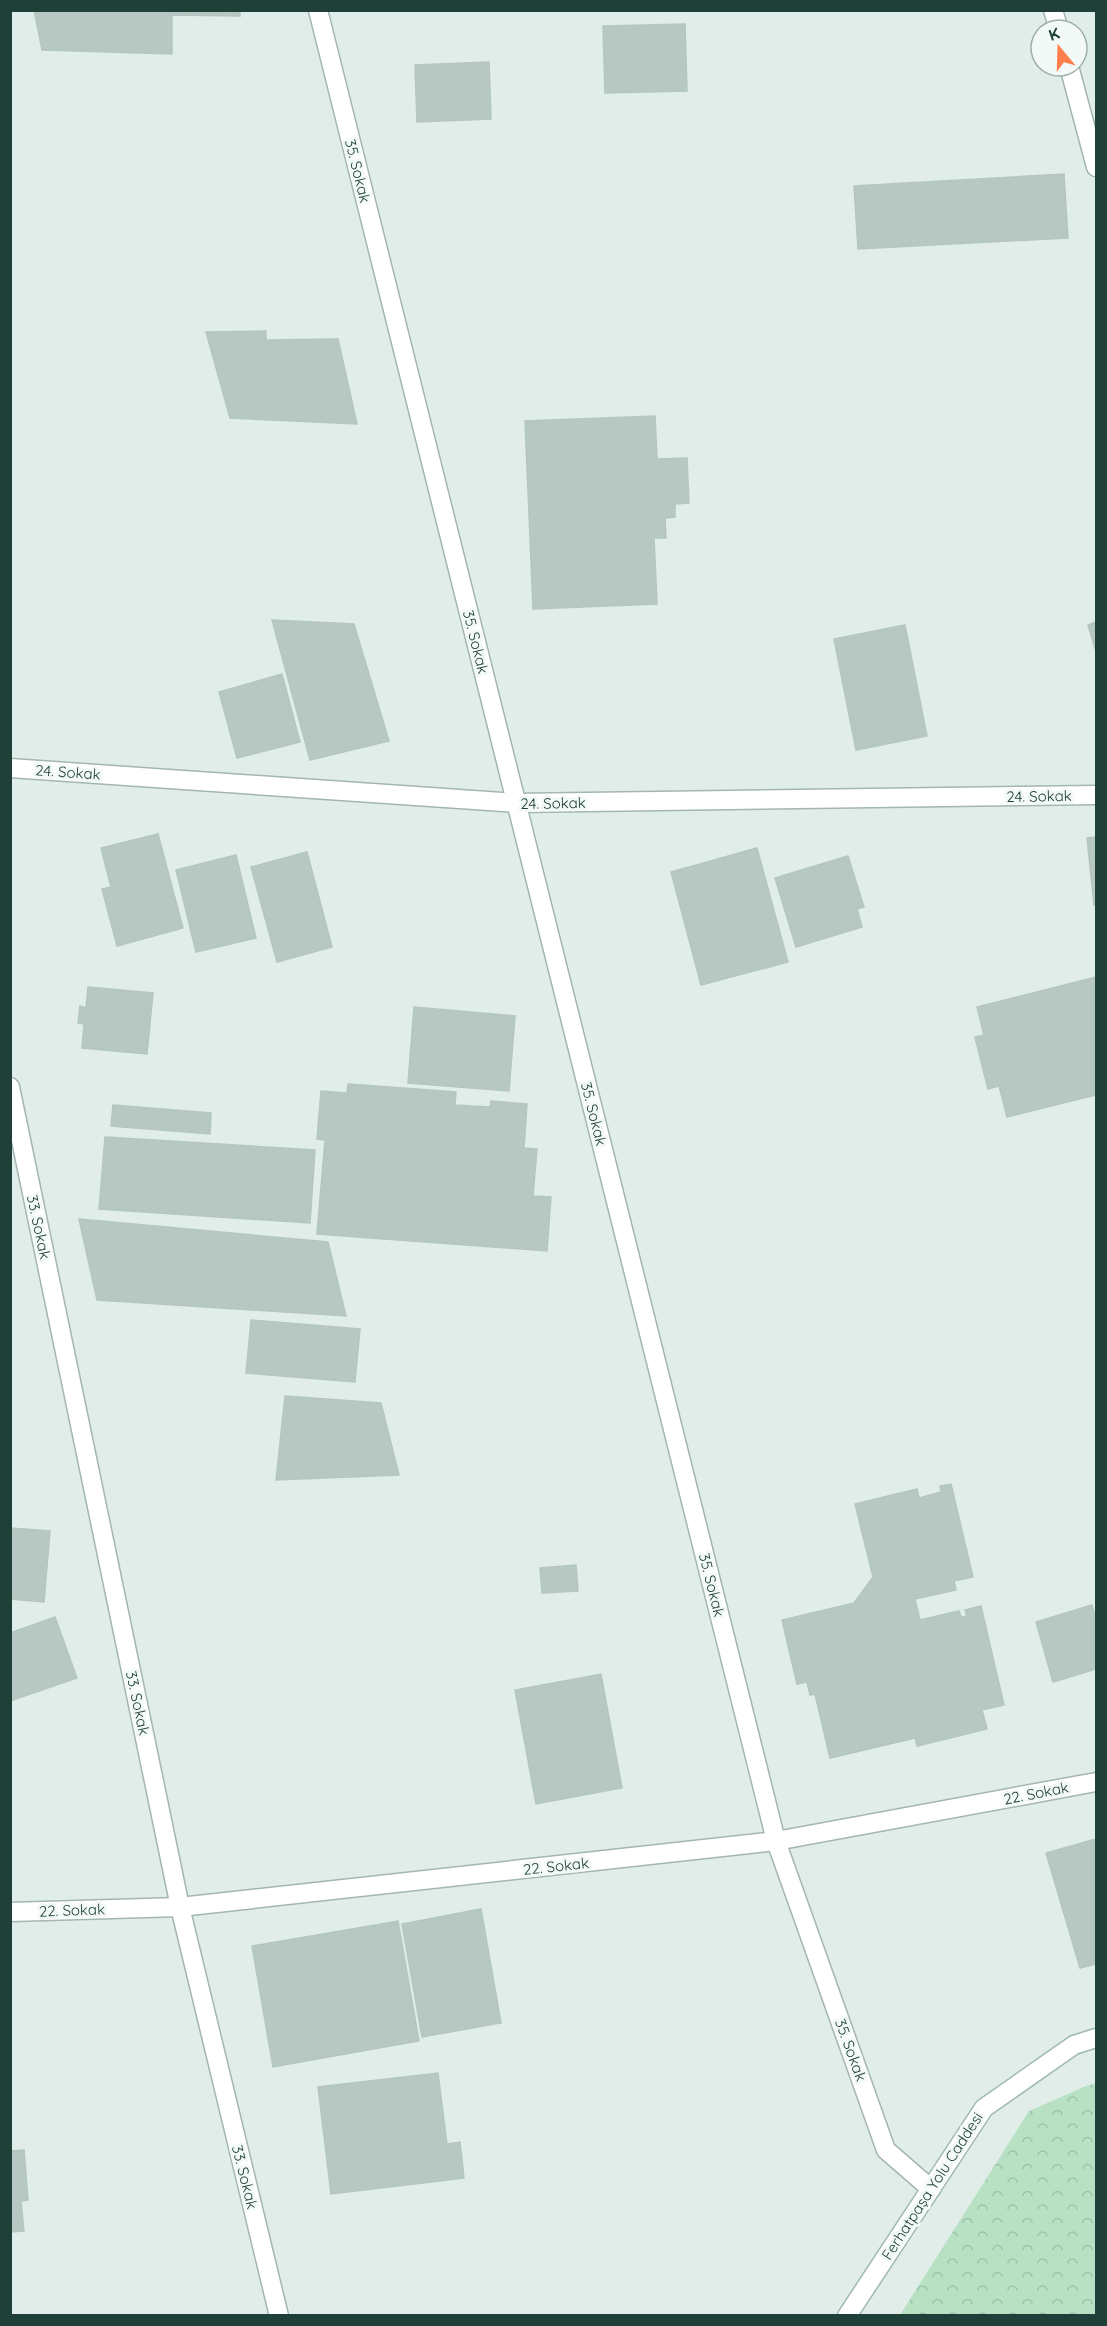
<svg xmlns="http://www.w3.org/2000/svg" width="1107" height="2326" viewBox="0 0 1107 2326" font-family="Quicksand,sans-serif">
<defs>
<pattern id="forest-crowns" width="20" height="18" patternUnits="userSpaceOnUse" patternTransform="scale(1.5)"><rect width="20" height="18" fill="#b8e1c4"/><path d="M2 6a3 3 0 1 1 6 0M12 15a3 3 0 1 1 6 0" fill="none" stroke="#9ec2a9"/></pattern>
</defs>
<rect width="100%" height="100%" fill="#e1ede8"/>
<!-- forest -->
<polygon fill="url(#forest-crowns)" points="1096,2083 1096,2315 900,2315 1029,2111 1084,2087"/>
<!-- building -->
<g fill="#b6c8c1" stroke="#b3c7c0" stroke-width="1.5">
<polygon points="34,10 240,10 240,16 172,15 172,54 42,50"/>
<polygon points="685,24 687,91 605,93 603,26"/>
<polygon points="489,62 491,119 417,122 415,65"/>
<polygon points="1064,174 1068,238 858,249 854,186"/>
<polygon points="266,331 266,340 338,339 357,424 230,418 206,332"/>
<polygon points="655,416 657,459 687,458 689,503 675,504 675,517 665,518 666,538 654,538 657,604 533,609 525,421"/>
<polygon points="272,620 354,624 389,741 310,760"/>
<polygon points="1096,622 1096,652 1088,625"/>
<polygon points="905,625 927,736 856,750 834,639"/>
<polygon points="282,674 300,742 237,758 219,692"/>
<polygon points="158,834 183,928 117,946 102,889 111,887 101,848"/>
<polygon points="1096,837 1096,904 1094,905 1087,838"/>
<polygon points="757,848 788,962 701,985 671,872"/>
<polygon points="307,852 332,947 277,962 251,867"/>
<polygon points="236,855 256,938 196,952 176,870"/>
<polygon points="848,856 864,907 857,909 862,927 796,947 775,878"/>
<polygon points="1096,977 1096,1095 1007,1117 999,1086 988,1089 975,1037 984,1035 977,1007"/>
<polygon points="88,987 153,993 147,1054 82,1048 84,1024 78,1023 80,1006 86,1008"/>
<polygon points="414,1007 515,1016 509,1091 408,1083"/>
<polygon points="348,1084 456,1092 455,1105 490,1107 491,1101 527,1104 524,1148 537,1149 533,1196 551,1197 547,1251 317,1234 325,1140 317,1139 321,1091 347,1093"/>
<polygon points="113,1105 211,1113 210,1134 111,1126"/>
<polygon points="105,1137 315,1150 310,1223 99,1209"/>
<polygon points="79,1219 328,1242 346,1316 97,1300"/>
<polygon points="251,1320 360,1329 355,1382 246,1373"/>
<polygon points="285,1396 381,1403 399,1475 276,1480"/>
<polygon points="951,1484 973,1577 954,1581 956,1590 915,1599 920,1620 959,1611 961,1617 967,1616 965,1610 981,1606 1004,1705 982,1710 987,1729 917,1746 915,1738 830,1758 815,1694 810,1695 807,1682 797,1684 782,1620 854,1603 873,1577 855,1504 917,1489 919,1498 941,1492 940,1486"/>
<polygon points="10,1528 50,1531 44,1602 10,1599"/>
<polygon points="576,1565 578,1591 542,1593 540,1568"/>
<polygon points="1092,1605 1096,1619 1096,1669 1053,1682 1036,1622"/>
<polygon points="55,1617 77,1678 10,1701 10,1633"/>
<polygon points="601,1674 622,1788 536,1804 515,1690"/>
<polygon points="1096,1839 1096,1964 1080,1968 1046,1853"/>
<polygon points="481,1909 501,2023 422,2037 402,1924"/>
<polygon points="398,1921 419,2041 273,2067 252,1946"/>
<polygon points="438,2073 447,2144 460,2142 464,2178 331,2194 318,2087"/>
<polygon points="24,2150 28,2200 21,2201 24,2231 10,2232 10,2151"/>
</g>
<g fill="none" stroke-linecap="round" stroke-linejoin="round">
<!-- minor casing -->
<g stroke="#a3b6b0" stroke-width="21">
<g id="minor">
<polyline points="318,10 776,1841 886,2150 931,2189"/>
<polyline points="1053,10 1059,30"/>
<polyline points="1069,66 1096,167"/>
<polyline points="10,768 516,803 1096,795"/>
<polyline points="10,1087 180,1907 279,2316"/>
<polyline points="10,1912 180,1907 776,1841 1096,1782"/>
</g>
</g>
<!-- secondary casing -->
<g stroke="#9ebab1" stroke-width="21">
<polyline id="secondary" points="847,2316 984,2108 1074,2045 1096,2038"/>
</g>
<!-- minor -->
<use href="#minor" stroke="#fff" stroke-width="18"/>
<!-- secondary -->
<use href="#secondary" stroke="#fff" stroke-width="18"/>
</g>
<g text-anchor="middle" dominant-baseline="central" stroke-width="6" stroke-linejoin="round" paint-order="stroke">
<!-- street labels -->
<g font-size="15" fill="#1f4038" stroke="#f2f9f6">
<text transform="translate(358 171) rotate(76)">35. Sokak</text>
<text transform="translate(476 642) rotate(76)">35. Sokak</text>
<text transform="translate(68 772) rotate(4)">24. Sokak</text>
<text transform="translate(1039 796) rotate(-1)">24. Sokak</text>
<text transform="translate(553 803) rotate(-1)">24. Sokak</text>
<text transform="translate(594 1114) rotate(76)">35. Sokak</text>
<text transform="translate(39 1227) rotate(78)">33. Sokak</text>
<text transform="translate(712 1585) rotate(76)">35. Sokak</text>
<text transform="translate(138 1703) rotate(78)">33. Sokak</text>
<text transform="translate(1036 1793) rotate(-11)">22. Sokak</text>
<text transform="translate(556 1866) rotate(-6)">22. Sokak</text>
<text transform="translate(72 1910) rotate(-2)">22. Sokak</text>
<text transform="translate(851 2050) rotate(70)">35. Sokak</text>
<text transform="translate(245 2177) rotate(76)">33. Sokak</text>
<text transform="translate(932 2186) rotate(-57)">Ferhatpaşa Yolu Caddesi</text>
</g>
</g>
<!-- border -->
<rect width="1107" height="2326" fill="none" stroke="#1f4038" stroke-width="24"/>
<!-- north arrow -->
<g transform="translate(1059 48) rotate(341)"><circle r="28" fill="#f2f9f6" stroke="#9eafaa" stroke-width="1.5"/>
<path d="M0-4.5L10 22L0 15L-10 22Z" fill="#ff7f4d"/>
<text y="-9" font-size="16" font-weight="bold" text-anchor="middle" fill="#1f4038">K</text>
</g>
</svg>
